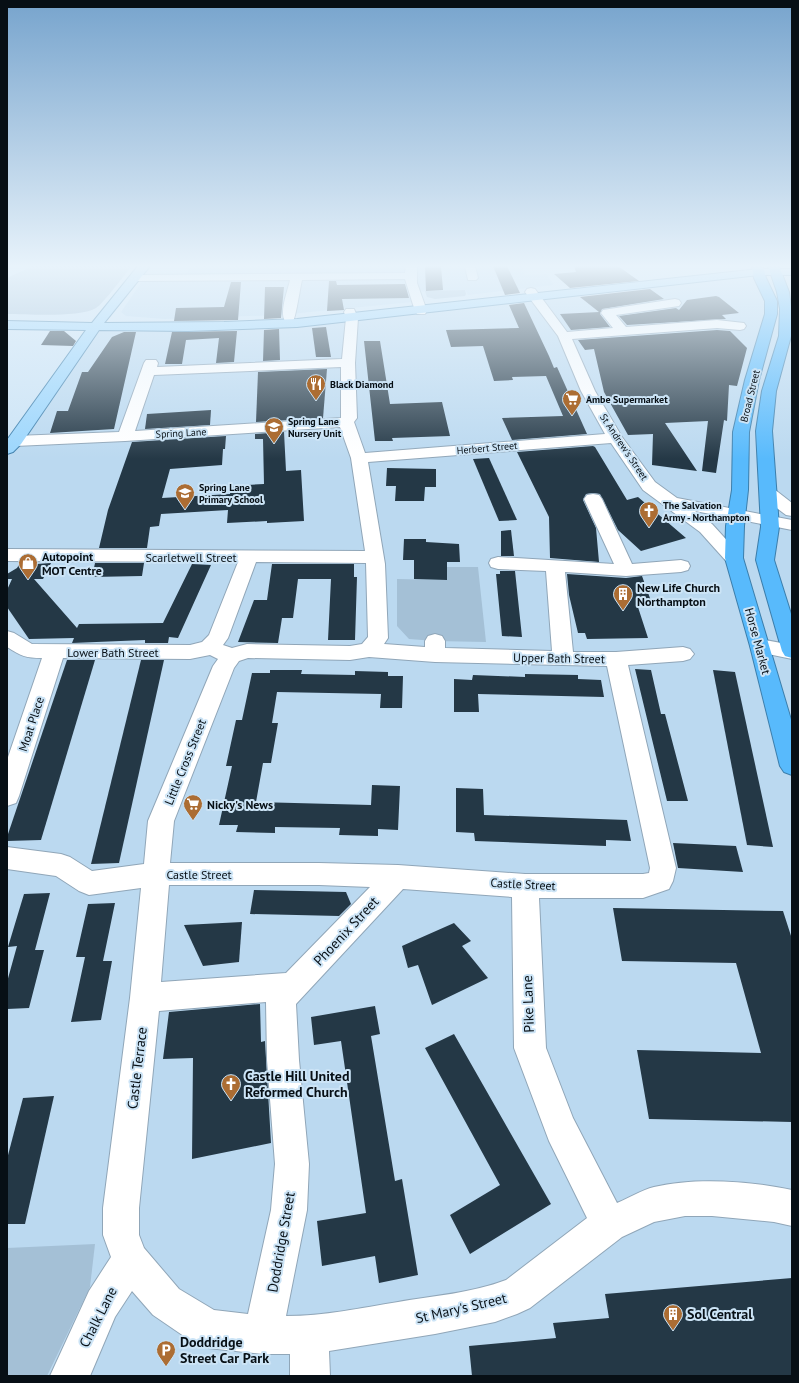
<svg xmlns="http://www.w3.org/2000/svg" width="799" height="1383" viewBox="0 0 799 1383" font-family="'PT Sans',sans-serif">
<rect width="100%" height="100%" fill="#cce4f6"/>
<!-- built -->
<g fill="#bbd9f0">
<polygon points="191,266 522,266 525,275 547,274 553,285 468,295 465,290 409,292 412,302 280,315 165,319 126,316 121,312 143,280 184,280"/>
<polygon points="753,276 792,276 792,1376 7,1376 7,449 96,327 231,327"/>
</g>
<!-- green -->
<g fill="#a4c0d6">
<path d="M 33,266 L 132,266 C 124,275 104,303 96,308 C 79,318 28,314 7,314 L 7,278 Z"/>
<polygon points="465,290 466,294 465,296 435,299 427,297 425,291"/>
<polygon points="447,567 478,567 486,642 435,641 409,639 397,626 397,579 447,580"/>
<polygon points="95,1244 90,1287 47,1376 7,1376 7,1248"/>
</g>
<!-- building -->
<g fill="#243846">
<polygon points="425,266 441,266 443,290 426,291"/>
<polygon points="493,266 507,266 520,293 505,295"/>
<polygon points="574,266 618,266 639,281 570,288 554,274 576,272"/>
<polygon points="329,281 336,281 337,285 405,284 409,298 342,299 344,310 327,311"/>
<polygon points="231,282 241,282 238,320 174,321 176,308 224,307"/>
<polygon points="265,287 284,287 281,318 264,319"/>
<polygon points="650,289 664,299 602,309 600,314 610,327 571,330 560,314 599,312 580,297"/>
<polygon points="716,296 719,297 739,313 722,315 726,319 627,325 619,316 676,308 679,310 687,300"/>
<polygon points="524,303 549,356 554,368 557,367 587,434 512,440 502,418 563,416 546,376 512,377 513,380 494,381 483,346 451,347 446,330 519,328 509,305"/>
<polygon points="326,327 331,357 316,357 312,328"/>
<polygon points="279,329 280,360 263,361 264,330"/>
<polygon points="717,330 730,331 747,348 737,386 729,385 727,421 724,420 716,473 702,471 708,421 665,423 697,471 652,465 653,434 628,435 604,392 594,349 585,350 578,340"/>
<polygon points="50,331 64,331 76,341 73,346 41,345"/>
<polygon points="237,331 234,362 216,363 219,338 186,340 182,364 165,364 172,332"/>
<polygon points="124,332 136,332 114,429 50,433 57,411 68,411 82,372 88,372 112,337"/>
<polygon points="364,341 380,341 390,404 442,402 450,436 392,438 393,441 375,441"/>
<polygon points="327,369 323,418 256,422 258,372"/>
<polygon points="211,410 210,425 145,429 147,414"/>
<polygon points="284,432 286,471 301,470 304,521 267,523 267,521 227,523 228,510 161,514 159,526 150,527 147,548 99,548 108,510 132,442 226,436 225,449 223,449 222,465 170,469 162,498 230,494 231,486 264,484 263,439 255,439 255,434"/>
<polygon points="593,446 595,447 627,500 638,497 686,538 641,551 618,530 600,494 593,493 586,494 583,500 596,528 599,562 550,558 549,517 517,452"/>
<polygon points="489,458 517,520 499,521 473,459"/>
<polygon points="387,468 436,469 436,487 425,487 424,501 395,501 396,486 386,486"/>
<polygon points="511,530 514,556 501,556 501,531"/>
<polygon points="404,539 426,539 426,542 459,544 460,562 447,562 447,580 414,579 414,560 403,560"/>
<polygon points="20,563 23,565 51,563 43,579 34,579 77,628 79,624 163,623 192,564 211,565 178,638 169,637 168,643 145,643 145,640 72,643 74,638 29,639 7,607 7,590 12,579 7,579 7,574 17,568"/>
<polygon points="95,563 144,563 142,576 92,577"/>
<polygon points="272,564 354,564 354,577 357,577 355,640 328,640 331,579 298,579 293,618 282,618 278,643 238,642 254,600 267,600"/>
<polygon points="500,571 515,571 522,637 502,636 496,574 500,574"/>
<polygon points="567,574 626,578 642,576 651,601 636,601 648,638 587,639 585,633 578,633 569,595"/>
<polygon points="67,660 95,660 41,840 7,841 7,837"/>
<polygon points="141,660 164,660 119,863 91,864"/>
<polygon points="635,669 651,670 661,714 665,714 688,801 667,801"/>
<polygon points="270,670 302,670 301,674 355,675 355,671 388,672 388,676 403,676 402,708 380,708 381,694 277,692 272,723 278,723 271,763 263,763 256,802 371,805 372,785 400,786 398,830 378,829 378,836 339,835 340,828 275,827 275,833 236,832 238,825 219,825 232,766 226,766 236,720 242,720 252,673 270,673"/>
<polygon points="713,670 735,672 773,847 747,845"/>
<polygon points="525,674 578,675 578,679 601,680 604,697 478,694 479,712 454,712 454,679 472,680 473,675 525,677"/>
<polygon points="456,788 483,789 484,815 627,820 631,841 606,840 606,846 475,841 474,833 456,832"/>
<polygon points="673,843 736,846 743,872 678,868"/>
<polygon points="254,890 346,892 351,904 339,916 250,914"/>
<polygon points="50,893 35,950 44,950 29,1008 7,1009 7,982 17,946 8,947 24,894"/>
<polygon points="115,903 103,961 112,961 101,1020 71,1022 85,957 76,957 88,904"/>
<polygon points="613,908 783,911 792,939 792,1122 649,1119 637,1050 761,1053 736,963 622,961"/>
<polygon points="242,922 239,962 203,966 184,925"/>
<polygon points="454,923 471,941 462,946 488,978 432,1005 418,965 408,968 402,946"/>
<polygon points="260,1004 261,1042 265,1041 271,1143 192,1159 193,1058 163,1059 169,1012"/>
<polygon points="375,1006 380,1034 371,1036 395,1181 402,1179 418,1275 379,1283 375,1256 322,1266 317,1221 366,1213 341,1041 314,1045 311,1017"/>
<polygon points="454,1034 551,1204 470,1254 450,1215 500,1185 425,1048"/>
<polygon points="54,1096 25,1224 7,1224 7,1159 23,1098"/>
<polygon points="792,1278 792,1376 472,1376 469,1346 556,1338 553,1323 609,1318 605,1294"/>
</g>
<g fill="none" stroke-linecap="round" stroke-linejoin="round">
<!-- street casing -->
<g stroke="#90a6b8" stroke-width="2">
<g id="street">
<path d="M 406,266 L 417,266 L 417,283 L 427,311 L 425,314 L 417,314 L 415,311 L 405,279 L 302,280 C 300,288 296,317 293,321 L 285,321 C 279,312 288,290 290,280 L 135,281 L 131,280 L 129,278 L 131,276 L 135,275 L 405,273 Z"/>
<polygon points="465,266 475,266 478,278 476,280 468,280"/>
<path d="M 531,288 L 535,289 L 567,332 L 613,328 L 601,313 L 603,310 L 675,299 L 679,300 L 681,303 L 679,306 L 616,315 L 626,327 L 717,320 L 744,323 L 746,326 L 744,329 L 740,330 L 717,328 L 572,339 L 595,391 L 622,437 L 655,482 L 677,498 L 792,520 L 792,530 L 695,511 L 712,524 L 743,558 L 741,562 L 734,564 L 727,562 L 700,532 L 643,490 L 611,443 L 368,462 L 385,564 L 388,638 L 384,644 L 425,647 L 425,641 L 428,636 L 435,634 L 442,636 L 445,641 L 445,648 L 552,651 L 546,571 L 498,569 L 491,567 L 489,563 L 491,559 L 498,557 L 614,564 L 584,499 L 587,495 L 593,494 L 599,495 L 602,499 L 632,564 L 681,560 L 688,562 L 690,566 L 688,570 L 681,572 L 626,576 L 565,572 L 573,652 L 616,652 L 683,647 L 690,649 L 694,654 L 690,659 L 683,661 L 628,665 L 676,868 L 673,881 L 669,889 L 643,898 L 539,898 L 546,1048 L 573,1118 L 617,1203 C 629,1198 642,1190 654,1187 C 695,1177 751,1181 792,1190 L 792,1226 L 774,1222 L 712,1216 L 685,1216 L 654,1222 L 622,1237 L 530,1308 L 517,1314 L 495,1322 L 435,1334 L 329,1351 L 330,1376 L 290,1376 L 290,1354 L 263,1354 L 208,1348 L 194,1343 L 153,1315 L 132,1291 L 115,1317 L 90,1376 L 50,1376 L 89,1291 L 111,1257 L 103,1235 L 103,1208 L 130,998 L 141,888 L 89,895 L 79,891 L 56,876 L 7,869 L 7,847 L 61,854 L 70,857 L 92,871 L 144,864 L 148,821 L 213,666 L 218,659 L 210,655 L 190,659 L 63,658 L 19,796 L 16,803 L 7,806 L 7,760 L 42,658 C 26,658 21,656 7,647 L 7,631 L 14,633 L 32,644 L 190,645 L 202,642 L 209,635 L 238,562 L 7,561 L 7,549 L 365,551 L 351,458 L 340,427 L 125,441 L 15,446 L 9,444 L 7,441 L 9,438 L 15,436 L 119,432 L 144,363 L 146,360 L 156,360 L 158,363 L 157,367 L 342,359 L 346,318 L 344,312 L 346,309 L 354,309 L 358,318 L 355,363 L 357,418 L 354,422 L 365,453 L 605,434 L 581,391 L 558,336 L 525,292 L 527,289 ZM 341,367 L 341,418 L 135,431 L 154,375 ZM 256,562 L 366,563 L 368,637 L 362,644 L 350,646 L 247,644 L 232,648 L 223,645 L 228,638 ZM 369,657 L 435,662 L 607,666 L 650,868 L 649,873 L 643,874 L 525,874 L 398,865 L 319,863 L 170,863 L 174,821 L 234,668 L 239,661 L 248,658 L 350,660 ZM 169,885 L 319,885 L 370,887 L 286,973 L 161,982 ZM 403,889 L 512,897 L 514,1048 L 549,1141 L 587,1218 L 506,1280 C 472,1293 433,1296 398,1302 C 361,1308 324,1316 286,1316 L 307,1210 L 309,1164 L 299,1060 L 296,1004 ZM 266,1002 L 267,1060 L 275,1164 L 271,1210 L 248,1314 L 214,1310 L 179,1289 L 144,1248 L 139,1235 L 139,1208 L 159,1011 Z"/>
<polygon points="768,488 774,489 792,503 792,516 786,515 762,497 760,493 762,489"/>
<polygon points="760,639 792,645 792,659 753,651 750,646 753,641"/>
</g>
</g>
<!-- primary casing -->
<g stroke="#3c7eab" stroke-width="2">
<polygon id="primary" points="138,266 150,266 104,323 224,322 297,319 759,269 792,269 792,275 759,275 297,327 188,331 99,330 21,444 13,452 7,454 7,440 86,330 7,329 7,321 92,323"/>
</g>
<!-- highway casing -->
<g stroke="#3c7eab" stroke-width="2">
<g id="highway">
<polygon points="752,266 763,266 766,278 777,301 777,314 759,380 749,432 748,490 744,526 743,558 792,723 792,775 784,772 780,766 750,646 725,558 726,526 732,490 733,432 745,380 765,314 765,301 754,278"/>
<polygon points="768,266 779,266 789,292 792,314 791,336 776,391 772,431 779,527 774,560 792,617 792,658 785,656 782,651 756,560 761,527 756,431 762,391 779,336 780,309 777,292"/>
</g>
</g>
<!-- street -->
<use href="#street" fill="#fff" fill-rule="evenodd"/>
<!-- primary -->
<use href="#primary" fill="#9bd6fd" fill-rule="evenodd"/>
<!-- highway -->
<use href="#highway" fill="#58bafc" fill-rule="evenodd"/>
</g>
<!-- sky -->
<linearGradient id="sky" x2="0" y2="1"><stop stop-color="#77a4cd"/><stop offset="0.58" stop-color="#e8f3fb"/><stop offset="1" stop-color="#e8f3fb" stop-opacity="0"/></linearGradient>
<rect width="799" height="459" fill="url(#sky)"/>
<!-- icons -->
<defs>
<g id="restaurant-pin" transform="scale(1)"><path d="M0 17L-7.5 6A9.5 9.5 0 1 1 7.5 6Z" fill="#ac6d33" stroke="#cce4f6"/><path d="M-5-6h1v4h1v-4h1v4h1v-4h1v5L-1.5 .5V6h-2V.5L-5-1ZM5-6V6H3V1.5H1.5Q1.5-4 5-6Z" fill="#fff"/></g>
<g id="supermarket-pin" transform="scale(1)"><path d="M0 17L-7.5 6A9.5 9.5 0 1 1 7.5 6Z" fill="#ac6d33" stroke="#cce4f6"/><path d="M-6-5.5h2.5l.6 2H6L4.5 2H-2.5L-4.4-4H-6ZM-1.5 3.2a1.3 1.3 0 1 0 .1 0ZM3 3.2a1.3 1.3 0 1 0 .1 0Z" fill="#fff"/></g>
<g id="school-pin" transform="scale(1)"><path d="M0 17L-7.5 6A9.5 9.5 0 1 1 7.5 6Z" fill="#ac6d33" stroke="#cce4f6"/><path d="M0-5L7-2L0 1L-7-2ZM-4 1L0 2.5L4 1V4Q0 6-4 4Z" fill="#fff"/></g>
<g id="church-pin" transform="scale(1)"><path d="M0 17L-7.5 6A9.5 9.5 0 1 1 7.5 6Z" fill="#ac6d33" stroke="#cce4f6"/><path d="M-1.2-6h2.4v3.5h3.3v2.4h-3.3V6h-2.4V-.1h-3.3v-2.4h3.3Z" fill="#fff"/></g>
<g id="shop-pin" transform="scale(1)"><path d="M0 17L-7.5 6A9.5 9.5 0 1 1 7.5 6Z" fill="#ac6d33" stroke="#cce4f6"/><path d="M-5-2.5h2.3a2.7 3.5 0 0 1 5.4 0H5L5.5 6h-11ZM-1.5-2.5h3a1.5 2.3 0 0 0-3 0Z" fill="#fff"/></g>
<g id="building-pin" transform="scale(1)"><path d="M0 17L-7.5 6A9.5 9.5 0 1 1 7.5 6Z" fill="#ac6d33" stroke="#cce4f6"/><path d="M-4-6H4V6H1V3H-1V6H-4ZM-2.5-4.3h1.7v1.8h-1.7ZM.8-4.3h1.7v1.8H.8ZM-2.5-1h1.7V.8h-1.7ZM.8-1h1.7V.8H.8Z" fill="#fff"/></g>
<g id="parking-pin" transform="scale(1)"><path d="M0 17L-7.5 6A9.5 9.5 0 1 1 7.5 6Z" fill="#ac6d33" stroke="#cce4f6"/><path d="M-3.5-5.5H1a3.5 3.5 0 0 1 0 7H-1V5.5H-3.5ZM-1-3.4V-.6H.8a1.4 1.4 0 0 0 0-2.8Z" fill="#fff"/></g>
</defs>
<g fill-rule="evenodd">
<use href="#restaurant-pin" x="316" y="384"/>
<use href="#supermarket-pin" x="572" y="399"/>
<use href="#school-pin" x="274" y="427"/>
<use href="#school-pin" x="185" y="493"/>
<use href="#church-pin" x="649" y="511"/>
<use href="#shop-pin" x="28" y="563"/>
<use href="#building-pin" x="623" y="594"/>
<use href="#supermarket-pin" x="193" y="804"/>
<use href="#church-pin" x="231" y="1084"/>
<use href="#building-pin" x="673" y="1314"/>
<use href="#parking-pin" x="166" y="1350"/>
</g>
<g text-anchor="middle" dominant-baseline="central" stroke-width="4" stroke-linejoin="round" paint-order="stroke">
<!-- far-poi labels -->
<g font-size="10" font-weight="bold" fill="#070f15" stroke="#cce4f6" text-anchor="start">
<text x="330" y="384">Black Diamond</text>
<text x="586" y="399">Ambe Supermarket</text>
<text x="288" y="421">Spring Lane<tspan x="288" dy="12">Nursery Unit</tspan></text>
<text x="199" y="487">Spring Lane<tspan x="199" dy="12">Primary School</tspan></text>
<text x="663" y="505">The Salvation<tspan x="663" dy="12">Army - Northampton</tspan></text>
</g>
<!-- far-street labels -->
<g font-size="10" fill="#070f15" stroke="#cce4f6">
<text transform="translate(750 396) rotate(-76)">Broad Street</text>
<text transform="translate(181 433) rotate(-3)">Spring Lane</text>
<text transform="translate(624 447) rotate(56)">St Andrew's Street</text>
<text transform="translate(487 448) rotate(-5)">Herbert Street</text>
</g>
<!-- poi labels -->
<g font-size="12" font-weight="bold" fill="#070f15" stroke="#cce4f6" text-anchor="start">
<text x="42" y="556">Autopoint<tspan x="42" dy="14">MOT Centre</tspan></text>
<text x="637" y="587">New Life Church<tspan x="637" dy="14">Northampton</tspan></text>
<text x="207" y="804">Nicky's News</text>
</g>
<!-- street labels -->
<g font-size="12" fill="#070f15" stroke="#cce4f6">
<text x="191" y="557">Scarletwell Street</text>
<text transform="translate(758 641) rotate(75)">Horse Market</text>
<text x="113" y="652">Lower Bath Street</text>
<text transform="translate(559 658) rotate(1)">Upper Bath Street</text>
<text transform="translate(31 724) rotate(-72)">Moat Place</text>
<text transform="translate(185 762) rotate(-68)">Little Cross Street</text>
<text x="199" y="874">Castle Street</text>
<text transform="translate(523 884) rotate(3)">Castle Street</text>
</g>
<!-- near-street labels -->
<g font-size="14" fill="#070f15" stroke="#cce4f6">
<text transform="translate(346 931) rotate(-47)">Phoenix Street</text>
<text transform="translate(528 1004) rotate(-92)">Pike Lane</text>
<text transform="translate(137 1068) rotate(-83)">Castle Terrace</text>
<text transform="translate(281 1242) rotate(-80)">Doddridge Street</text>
<text transform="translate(461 1308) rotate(-13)">St Mary's Street</text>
<text transform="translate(98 1317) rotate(-63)">Chalk Lane</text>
</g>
<!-- near-poi labels -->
<g font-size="14" font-weight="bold" fill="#070f15" stroke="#cce4f6" text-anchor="start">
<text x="245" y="1076">Castle Hill United<tspan x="245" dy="16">Reformed Church</tspan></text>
<text x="687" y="1314">Sol Central</text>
<text x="180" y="1342">Doddridge<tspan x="180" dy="16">Street Car Park</tspan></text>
</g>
</g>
<!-- border -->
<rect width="799" height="1383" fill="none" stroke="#070f15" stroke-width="16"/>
</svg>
